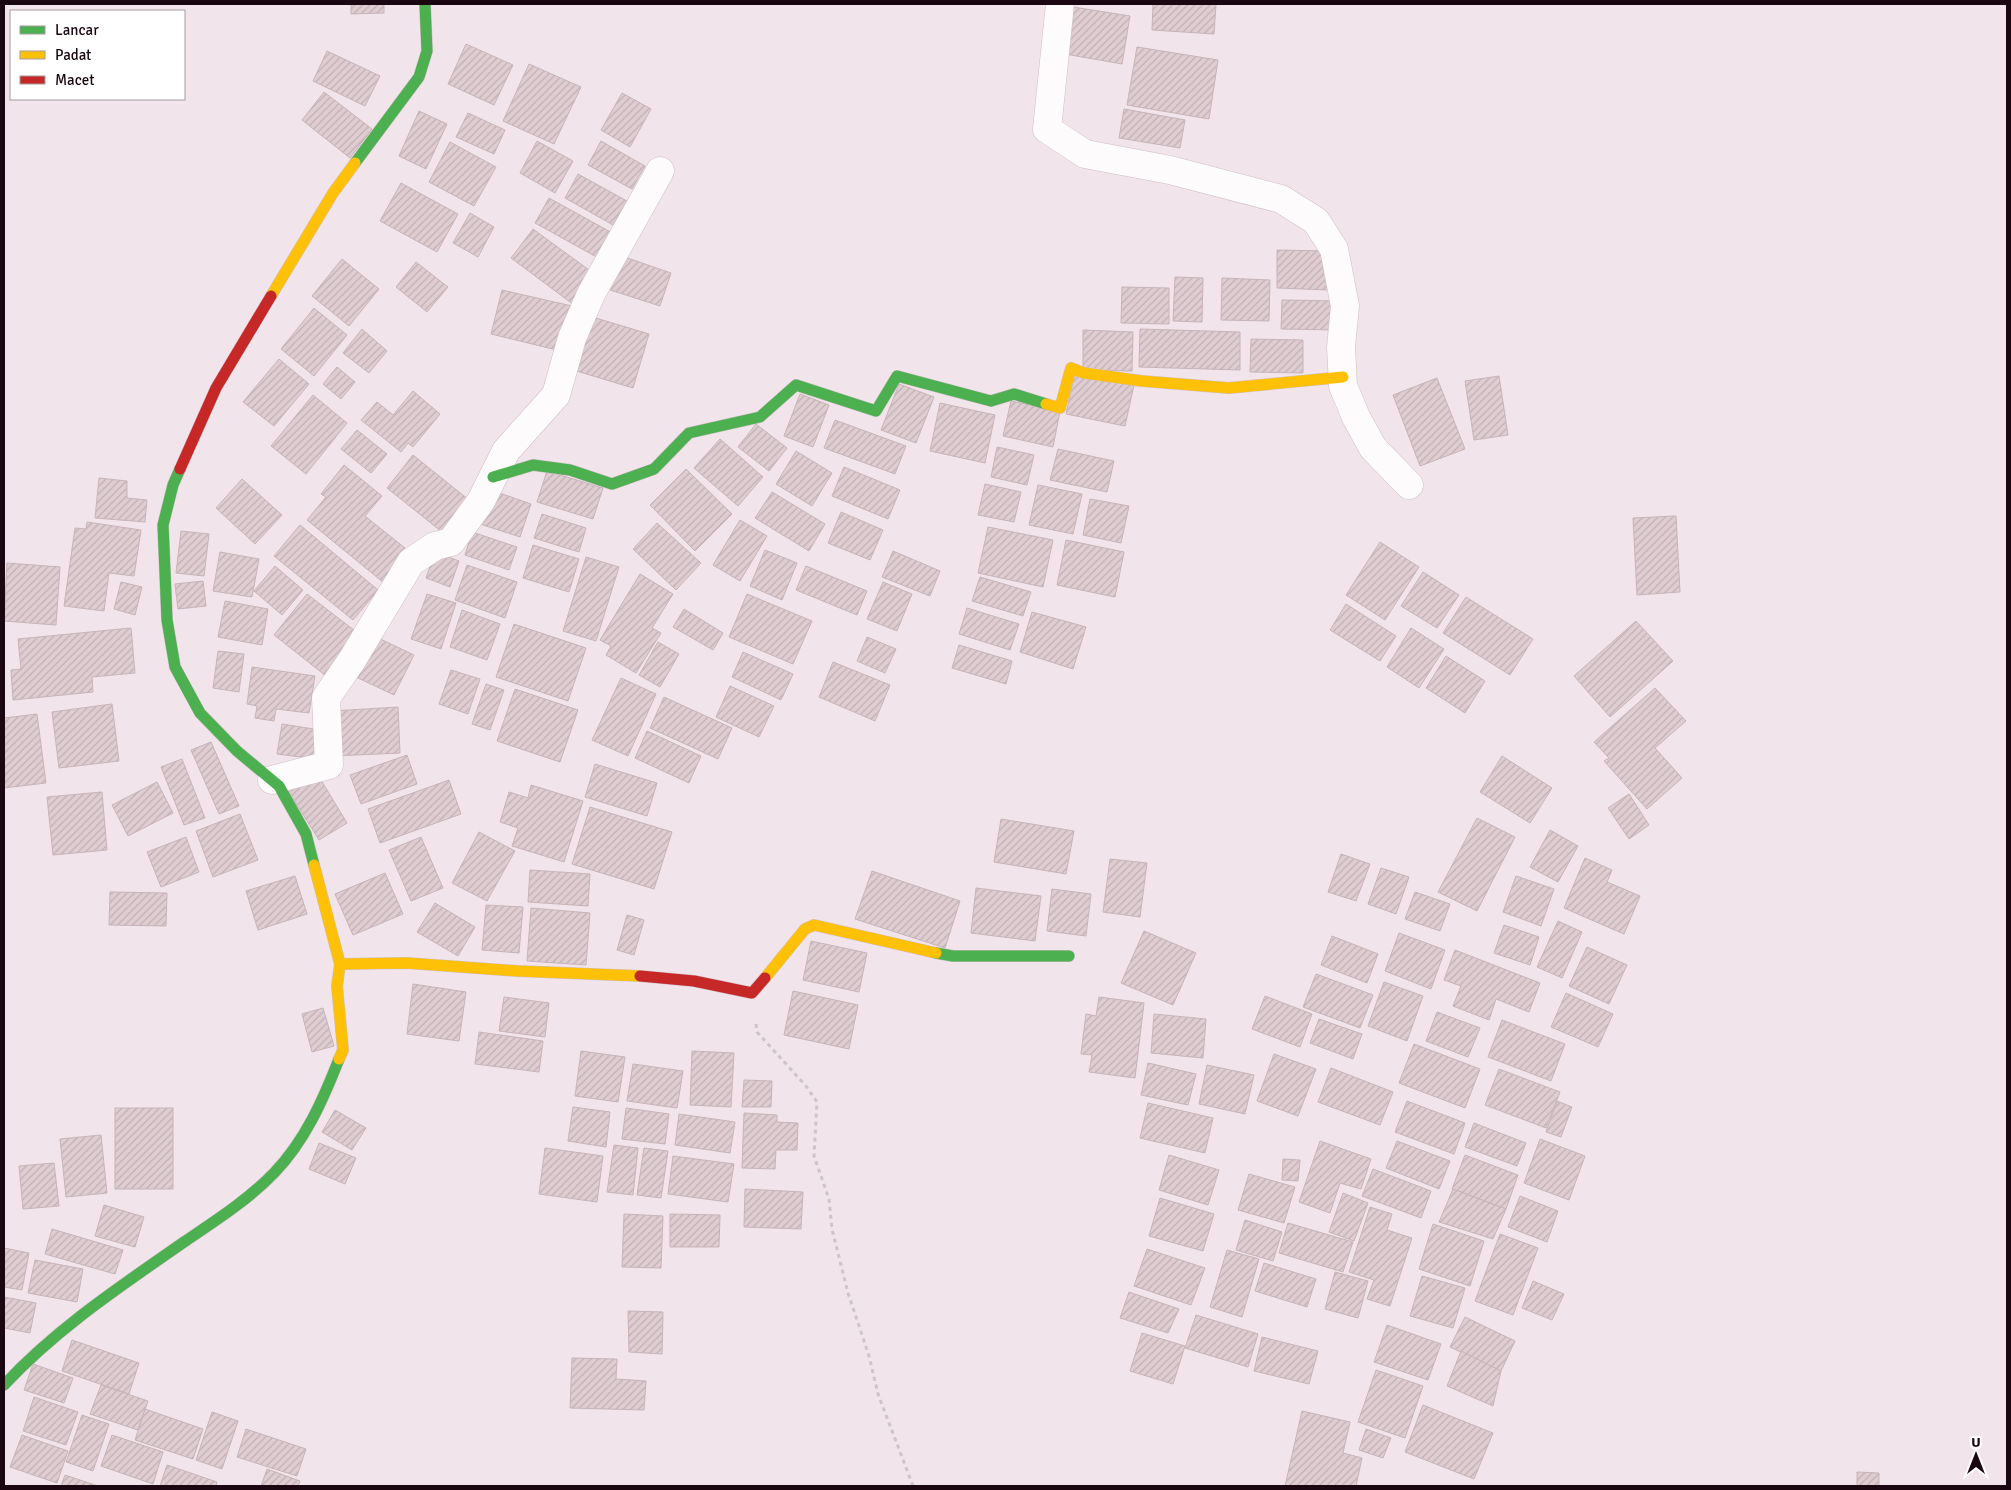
<svg xmlns="http://www.w3.org/2000/svg" width="2011" height="1490" viewBox="0 0 2011 1490" font-family="Signika,sans-serif">
<defs>
<pattern id="building-hatch" width="6" height="6" patternUnits="userSpaceOnUse" patternTransform="scale(1.25)"><rect width="6" height="6" fill="#dfcdd2"/><path d="M-1 1l2-2M0 6l6-6M5 7l2-2" fill="none" stroke="#bfafb3"/></pattern>
</defs>
<rect width="100%" height="100%" fill="#f1e4ea"/>
<!-- building -->
<g fill="url(#building-hatch)" stroke="#c6b4b8">
<polygon points="351,4 384,4 384,13 351,14"/>
<polygon points="1153,4 1216,4 1214,34 1152,30"/>
<polygon points="1073,7 1130,16 1122,64 1065,54"/>
<polygon points="466,44 513,65 494,105 448,84"/>
<polygon points="1137,47 1218,60 1209,119 1127,105"/>
<polygon points="327,51 380,76 365,106 313,81"/>
<polygon points="529,64 581,87 554,144 503,121"/>
<polygon points="324,92 372,129 350,158 302,120"/>
<polygon points="622,93 651,109 630,147 601,130"/>
<polygon points="1124,109 1185,120 1180,148 1119,138"/>
<polygon points="419,111 447,124 426,169 399,156"/>
<polygon points="468,113 505,130 494,154 456,137"/>
<polygon points="537,141 573,161 555,193 520,173"/>
<polygon points="601,141 645,166 632,189 588,165"/>
<polygon points="450,142 496,167 474,206 429,182"/>
<polygon points="578,174 627,201 613,225 565,198"/>
<polygon points="401,183 458,214 437,252 380,221"/>
<polygon points="549,198 616,235 602,260 535,223"/>
<polygon points="470,213 494,227 478,257 453,243"/>
<polygon points="533,229 596,275 574,305 511,258"/>
<polygon points="1277,250 1330,251 1329,290 1277,288"/>
<polygon points="616,254 671,273 660,306 604,288"/>
<polygon points="342,259 379,289 349,326 312,296"/>
<polygon points="416,262 448,287 427,312 396,287"/>
<polygon points="1175,277 1203,278 1202,322 1173,321"/>
<polygon points="1222,278 1270,280 1269,321 1221,320"/>
<polygon points="1122,287 1169,288 1169,324 1121,323"/>
<polygon points="502,290 572,306 561,351 491,334"/>
<polygon points="1282,300 1339,301 1338,330 1281,329"/>
<polygon points="314,308 347,335 314,376 281,349"/>
<polygon points="586,315 649,334 633,388 570,369"/>
<polygon points="362,329 387,351 369,373 343,353"/>
<polygon points="1140,329 1240,332 1240,370 1139,367"/>
<polygon points="1083,330 1133,332 1132,371 1083,370"/>
<polygon points="1251,339 1303,340 1303,373 1250,372"/>
<polygon points="279,359 309,384 274,426 243,402"/>
<polygon points="337,367 355,382 341,399 323,384"/>
<polygon points="1075,372 1134,385 1125,426 1066,414"/>
<polygon points="1499,376 1508,435 1474,440 1465,381"/>
<polygon points="1437,378 1465,449 1420,466 1393,395"/>
<polygon points="899,384 934,397 916,443 881,430"/>
<polygon points="413,391 440,414 413,447 408,443 401,452 361,420 377,402 393,415"/>
<polygon points="800,394 829,405 813,447 784,436"/>
<polygon points="313,395 347,423 306,474 271,446"/>
<polygon points="1011,401 1060,411 1053,447 1003,436"/>
<polygon points="940,403 995,415 985,463 930,451"/>
<polygon points="835,420 906,446 895,474 824,448"/>
<polygon points="756,424 787,448 769,471 738,447"/>
<polygon points="357,430 387,454 371,473 341,449"/>
<polygon points="720,439 763,477 738,506 694,468"/>
<polygon points="997,447 1034,455 1027,485 991,477"/>
<polygon points="1058,449 1114,461 1107,492 1050,480"/>
<polygon points="796,451 832,473 812,506 776,484"/>
<polygon points="413,455 474,504 447,536 387,488"/>
<polygon points="344,465 382,496 365,516 410,552 384,583 307,520 326,497 321,494"/>
<polygon points="844,467 900,490 888,519 832,496"/>
<polygon points="686,469 732,514 695,551 650,505"/>
<polygon points="547,471 603,488 593,519 537,502"/>
<polygon points="99,478 127,481 127,498 147,500 145,522 95,518"/>
<polygon points="242,479 282,515 255,544 216,508"/>
<polygon points="985,484 1021,492 1014,522 978,515"/>
<polygon points="1038,485 1082,494 1073,534 1029,525"/>
<polygon points="491,490 531,504 520,537 480,524"/>
<polygon points="772,492 825,524 809,551 755,518"/>
<polygon points="1090,499 1129,506 1121,543 1083,535"/>
<polygon points="841,512 883,530 870,560 828,543"/>
<polygon points="542,514 586,528 579,552 534,538"/>
<polygon points="1676,516 1680,592 1637,595 1633,518"/>
<polygon points="740,520 767,536 740,581 713,565"/>
<polygon points="87,522 141,530 134,576 109,573 104,611 64,606 75,528 86,529"/>
<polygon points="657,523 701,563 676,590 633,549"/>
<polygon points="300,525 378,590 353,620 274,556"/>
<polygon points="988,527 1053,540 1043,587 978,573"/>
<polygon points="181,531 209,534 204,576 176,573"/>
<polygon points="472,532 517,547 509,570 465,555"/>
<polygon points="1066,540 1124,552 1115,597 1057,585"/>
<polygon points="1380,542 1419,567 1385,620 1346,595"/>
<polygon points="533,545 579,559 569,592 523,578"/>
<polygon points="765,550 797,563 782,600 750,586"/>
<polygon points="893,551 940,571 930,596 882,577"/>
<polygon points="220,552 259,559 252,597 213,591"/>
<polygon points="435,552 459,561 450,587 426,578"/>
<polygon points="586,557 619,567 596,641 563,631"/>
<polygon points="7,563 60,567 56,625 4,621"/>
<polygon points="467,565 517,582 505,618 455,600"/>
<polygon points="275,566 303,590 282,615 254,591"/>
<polygon points="806,566 867,591 857,615 796,590"/>
<polygon points="1423,572 1459,595 1437,628 1401,606"/>
<polygon points="640,574 673,594 652,628 661,633 636,673 606,655 611,646 600,640"/>
<polygon points="980,577 1031,592 1023,616 972,601"/>
<polygon points="203,581 206,606 178,609 175,584"/>
<polygon points="121,582 142,587 135,615 114,609"/>
<polygon points="883,582 912,594 897,631 867,619"/>
<polygon points="307,594 359,634 326,676 274,635"/>
<polygon points="427,594 456,603 441,649 411,639"/>
<polygon points="747,594 812,621 793,664 729,637"/>
<polygon points="1466,597 1533,639 1510,675 1443,633"/>
<polygon points="225,601 268,609 262,645 218,637"/>
<polygon points="1346,604 1396,636 1380,661 1330,630"/>
<polygon points="967,608 1019,624 1010,650 959,634"/>
<polygon points="684,609 723,633 713,650 673,627"/>
<polygon points="462,610 500,624 487,660 450,647"/>
<polygon points="1032,612 1086,627 1073,669 1020,652"/>
<polygon points="1636,621 1673,661 1610,717 1574,676"/>
<polygon points="514,624 586,648 568,701 496,677"/>
<polygon points="131,628 135,673 92,677 93,692 13,700 11,670 21,669 18,639"/>
<polygon points="1411,628 1444,649 1419,688 1387,667"/>
<polygon points="374,636 414,655 394,695 354,676"/>
<polygon points="867,637 896,649 885,673 857,661"/>
<polygon points="658,642 679,654 660,687 639,675"/>
<polygon points="959,645 1012,661 1006,684 952,668"/>
<polygon points="218,651 244,654 239,692 213,688"/>
<polygon points="743,652 793,674 781,700 732,677"/>
<polygon points="1446,656 1485,681 1465,713 1426,688"/>
<polygon points="833,662 890,685 875,721 819,697"/>
<polygon points="252,667 315,676 309,713 276,709 274,721 255,718 257,706 247,704"/>
<polygon points="451,670 480,679 468,714 439,704"/>
<polygon points="621,678 656,694 628,756 592,740"/>
<polygon points="486,684 504,690 490,730 472,724"/>
<polygon points="730,686 774,706 759,737 716,717"/>
<polygon points="1655,688 1686,721 1655,748 1682,778 1647,809 1604,761 1609,758 1594,742"/>
<polygon points="515,689 578,710 560,762 497,741"/>
<polygon points="664,697 732,728 718,759 650,728"/>
<polygon points="112,704 119,761 59,768 52,712"/>
<polygon points="398,707 400,753 334,756 332,711"/>
<polygon points="37,714 46,783 4,788 4,718"/>
<polygon points="282,724 320,730 316,759 277,754"/>
<polygon points="647,731 701,756 689,783 635,758"/>
<polygon points="211,742 239,806 219,814 191,750"/>
<polygon points="407,755 417,784 361,804 350,775"/>
<polygon points="1502,756 1552,788 1530,823 1480,792"/>
<polygon points="182,759 205,818 184,825 161,767"/>
<polygon points="595,764 657,783 647,816 585,797"/>
<polygon points="318,775 347,823 319,840 289,792"/>
<polygon points="449,780 461,814 380,843 368,809"/>
<polygon points="157,782 173,813 128,836 112,805"/>
<polygon points="531,785 583,801 564,862 512,846 518,828 500,822 509,792 528,798"/>
<polygon points="102,792 107,850 53,855 47,797"/>
<polygon points="1629,794 1649,825 1629,839 1608,808"/>
<polygon points="590,807 672,832 654,889 572,864"/>
<polygon points="240,814 258,860 213,877 196,831"/>
<polygon points="1477,818 1515,837 1477,911 1438,892"/>
<polygon points="1001,819 1074,831 1066,874 994,862"/>
<polygon points="1550,830 1578,846 1558,882 1530,867"/>
<polygon points="479,832 515,851 487,901 452,883"/>
<polygon points="186,837 199,872 161,887 147,852"/>
<polygon points="421,837 443,888 411,901 389,850"/>
<polygon points="1341,854 1370,864 1356,901 1328,892"/>
<polygon points="1585,858 1612,870 1607,882 1640,896 1624,934 1564,908"/>
<polygon points="1110,859 1147,863 1140,917 1103,912"/>
<polygon points="1381,868 1409,877 1396,914 1368,904"/>
<polygon points="530,870 590,874 588,906 528,902"/>
<polygon points="872,871 960,901 945,948 855,919"/>
<polygon points="385,873 403,914 353,935 335,894"/>
<polygon points="295,876 307,914 258,930 246,891"/>
<polygon points="1516,876 1554,889 1541,926 1503,912"/>
<polygon points="976,888 1041,896 1035,941 971,933"/>
<polygon points="1052,889 1091,894 1086,936 1047,931"/>
<polygon points="110,892 167,893 166,926 109,925"/>
<polygon points="1415,892 1450,904 1440,931 1405,919"/>
<polygon points="435,903 475,927 458,956 417,932"/>
<polygon points="486,905 523,907 519,953 482,950"/>
<polygon points="531,908 590,913 586,965 527,961"/>
<polygon points="627,915 644,920 634,955 617,950"/>
<polygon points="1558,921 1582,932 1562,978 1537,967"/>
<polygon points="1504,925 1539,937 1530,965 1494,953"/>
<polygon points="1144,931 1196,953 1173,1005 1121,983"/>
<polygon points="1399,933 1445,950 1431,989 1385,971"/>
<polygon points="1332,936 1378,954 1367,983 1321,965"/>
<polygon points="811,941 867,953 859,992 803,980"/>
<polygon points="1587,947 1627,965 1609,1004 1569,986"/>
<polygon points="1455,950 1540,983 1529,1012 1496,999 1489,1020 1453,1006 1461,986 1444,980"/>
<polygon points="1316,974 1373,995 1360,1028 1303,1007"/>
<polygon points="1384,982 1423,996 1407,1041 1368,1026"/>
<polygon points="413,984 466,992 459,1041 407,1034"/>
<polygon points="793,991 858,1005 849,1049 784,1035"/>
<polygon points="1566,993 1613,1014 1598,1047 1551,1027"/>
<polygon points="1265,996 1312,1014 1300,1047 1252,1029"/>
<polygon points="504,997 549,1003 545,1037 499,1031"/>
<polygon points="1099,997 1144,1003 1135,1078 1089,1072 1092,1055 1081,1054 1086,1014 1096,1016"/>
<polygon points="323,1008 334,1046 312,1052 302,1014"/>
<polygon points="1437,1012 1480,1028 1468,1057 1426,1041"/>
<polygon points="1154,1014 1206,1019 1203,1058 1151,1053"/>
<polygon points="1319,1019 1362,1034 1353,1059 1310,1043"/>
<polygon points="1502,1020 1565,1044 1551,1081 1488,1057"/>
<polygon points="479,1032 543,1041 539,1072 475,1064"/>
<polygon points="1414,1044 1480,1069 1465,1108 1399,1083"/>
<polygon points="581,1051 625,1057 618,1102 575,1096"/>
<polygon points="692,1051 734,1053 731,1107 690,1105"/>
<polygon points="1274,1054 1316,1069 1298,1116 1257,1101"/>
<polygon points="1148,1063 1196,1074 1188,1105 1141,1095"/>
<polygon points="633,1064 683,1071 677,1108 627,1101"/>
<polygon points="1207,1065 1254,1075 1245,1114 1199,1104"/>
<polygon points="1331,1068 1393,1092 1380,1125 1318,1102"/>
<polygon points="1499,1069 1560,1092 1546,1128 1485,1105"/>
<polygon points="744,1080 772,1081 771,1107 742,1107"/>
<polygon points="1407,1101 1465,1123 1454,1154 1395,1132"/>
<polygon points="1557,1101 1572,1107 1561,1137 1546,1132"/>
<polygon points="1148,1103 1213,1118 1205,1153 1140,1138"/>
<polygon points="573,1107 610,1112 606,1147 568,1141"/>
<rect x="115" y="1108" width="58" height="81"/>
<polygon points="626,1108 669,1114 665,1144 622,1139"/>
<polygon points="335,1110 366,1128 352,1150 322,1132"/>
<polygon points="744,1113 777,1115 777,1122 798,1123 797,1150 776,1150 775,1169 742,1168"/>
<polygon points="679,1114 735,1122 730,1153 675,1145"/>
<polygon points="1474,1123 1526,1143 1517,1166 1465,1147"/>
<polygon points="101,1135 107,1193 66,1197 60,1139"/>
<polygon points="1540,1139 1585,1156 1569,1200 1524,1183"/>
<polygon points="1320,1141 1371,1159 1361,1189 1340,1183 1330,1213 1299,1202"/>
<polygon points="1397,1141 1450,1161 1439,1189 1386,1168"/>
<polygon points="319,1143 356,1158 345,1184 309,1169"/>
<polygon points="614,1145 638,1148 633,1195 607,1192"/>
<polygon points="545,1148 603,1156 597,1202 539,1194"/>
<polygon points="644,1148 668,1151 661,1198 637,1195"/>
<polygon points="1169,1155 1219,1170 1208,1205 1159,1190"/>
<polygon points="1465,1155 1518,1175 1506,1209 1452,1189"/>
<polygon points="673,1156 734,1164 728,1202 668,1194"/>
<polygon points="1283,1159 1300,1160 1298,1181 1282,1180"/>
<polygon points="54,1163 59,1206 23,1209 19,1166"/>
<polygon points="1373,1169 1431,1191 1421,1218 1362,1196"/>
<polygon points="1249,1174 1295,1187 1284,1223 1238,1210"/>
<polygon points="745,1189 803,1192 801,1229 744,1227"/>
<polygon points="1453,1189 1506,1209 1493,1239 1439,1222"/>
<polygon points="1343,1193 1368,1203 1354,1241 1329,1232"/>
<polygon points="1520,1196 1558,1211 1547,1242 1508,1227"/>
<polygon points="1160,1198 1214,1214 1203,1251 1149,1236"/>
<polygon points="104,1205 144,1217 135,1247 95,1236"/>
<polygon points="1370,1207 1392,1214 1387,1230 1412,1238 1390,1306 1367,1299 1374,1280 1349,1272"/>
<polygon points="624,1214 663,1216 661,1268 622,1267"/>
<polygon points="670,1214 720,1215 719,1247 670,1247"/>
<polygon points="1245,1220 1282,1232 1273,1261 1236,1250"/>
<polygon points="1288,1223 1353,1242 1343,1272 1279,1253"/>
<polygon points="1433,1224 1484,1241 1470,1286 1419,1269"/>
<polygon points="52,1229 123,1250 115,1274 45,1254"/>
<polygon points="1500,1234 1538,1248 1513,1315 1475,1301"/>
<polygon points="4,1248 29,1253 22,1290 4,1287"/>
<polygon points="1147,1249 1205,1268 1191,1305 1134,1286"/>
<polygon points="1227,1250 1259,1259 1242,1317 1210,1307"/>
<polygon points="35,1260 83,1269 77,1302 28,1293"/>
<polygon points="1264,1263 1316,1279 1307,1307 1255,1291"/>
<polygon points="1335,1272 1368,1281 1358,1318 1325,1309"/>
<polygon points="1422,1276 1465,1288 1453,1328 1410,1316"/>
<polygon points="1533,1281 1564,1294 1552,1320 1522,1308"/>
<polygon points="1129,1292 1179,1309 1168,1333 1120,1318"/>
<polygon points="4,1297 36,1303 30,1333 4,1328"/>
<polygon points="628,1311 663,1312 662,1354 629,1352"/>
<polygon points="1196,1315 1258,1334 1248,1367 1185,1348"/>
<polygon points="1465,1317 1515,1341 1501,1371 1450,1347"/>
<polygon points="1387,1325 1441,1344 1428,1380 1374,1362"/>
<polygon points="1142,1333 1185,1346 1173,1384 1130,1371"/>
<polygon points="1262,1337 1318,1351 1309,1384 1254,1371"/>
<polygon points="72,1340 139,1363 129,1394 62,1371"/>
<polygon points="1461,1351 1501,1371 1493,1406 1447,1386"/>
<polygon points="572,1358 617,1359 616,1379 646,1381 644,1410 570,1408"/>
<polygon points="33,1364 73,1378 64,1403 24,1390"/>
<polygon points="1376,1370 1423,1386 1405,1438 1358,1422"/>
<polygon points="101,1385 148,1401 138,1430 90,1414"/>
<polygon points="34,1397 78,1412 66,1445 23,1431"/>
<polygon points="1423,1405 1493,1433 1474,1479 1405,1452"/>
<polygon points="145,1409 203,1429 193,1459 135,1440"/>
<polygon points="1302,1411 1350,1422 1343,1453 1362,1458 1356,1486 1285,1486"/>
<polygon points="212,1412 238,1421 222,1469 196,1460"/>
<polygon points="82,1415 109,1424 93,1471 66,1462"/>
<polygon points="246,1429 306,1449 297,1476 237,1457"/>
<polygon points="1366,1429 1391,1438 1383,1458 1359,1450"/>
<polygon points="22,1435 68,1451 57,1483 10,1467"/>
<polygon points="112,1435 163,1452 153,1484 101,1466"/>
<polygon points="167,1465 217,1482 216,1486 160,1486"/>
<polygon points="267,1469 300,1481 298,1486 261,1486"/>
<polygon points="1857,1472 1879,1473 1879,1486 1857,1486"/>
<polygon points="65,1475 98,1486 61,1486"/>
</g>
<g fill="none" stroke-linecap="round" stroke-linejoin="round">
<!-- street casing -->
<g stroke="#cfbec6" stroke-width="29">
<g id="street">
<polyline points="1060,4 1047,129 1085,154 1170,170 1281,199 1316,221 1334,249 1345,306 1341,347 1343,386 1356,417 1373,448 1409,485"/>
<polyline points="272,780 329,765 326,698 352,660 411,562 435,546 451,542 481,501 506,451 556,395 572,338 591,294 660,171"/>
</g>
</g>
<!-- fast casing -->
<g stroke="#cfbec6" stroke-width="12">
<g id="fast">
<polyline points="355,163 419,77 427,51 425,4"/>
<polyline points="180,469 173,485 163,525 167,620 175,667 200,713 237,751 279,786 306,834 314,865"/>
<polyline points="493,477 533,465 570,470 612,484 654,469 689,433 760,417 796,385 876,411 897,376 991,401 1014,394 1046,404"/>
<polyline points="936,953 953,956 1069,956"/>
<path d="M 4,1385 C 57,1328 121,1286 184,1242 C 215,1221 248,1200 274,1173 C 305,1141 323,1100 339,1059"/>
</g>
</g>
<!-- slow casing -->
<g stroke="#cfbec6" stroke-width="12">
<g id="slow">
<polyline points="271,296 333,193 355,163"/>
<polyline points="1046,404 1060,408 1071,368 1084,373 1142,381 1229,388 1343,377"/>
<polyline points="314,865 340,964 337,986 343,1050 339,1059"/>
<polyline points="340,964 407,963 518,971 640,976"/>
<polyline points="765,978 805,929 814,925 936,953"/>
</g>
</g>
<!-- jam casing -->
<g stroke="#cfbec6" stroke-width="12">
<g id="jam">
<polyline points="180,469 216,388 271,296"/>
<polyline points="640,976 694,981 752,993 765,978"/>
</g>
</g>
<!-- path -->
<polyline stroke="#ccc6c8" stroke-width="3" stroke-dasharray="4 4" stroke-linecap="butt" points="756,1024 757,1032 806,1086 817,1102 814,1156 829,1199 832,1229 848,1293 869,1356 878,1394 913,1486"/>
<!-- street -->
<use href="#street" stroke="#fdfbfc" stroke-width="28"/>
<!-- fast -->
<use href="#fast" stroke="#4caf50" stroke-width="11"/>
<!-- slow -->
<use href="#slow" stroke="#ffc107" stroke-width="11"/>
<!-- jam -->
<use href="#jam" stroke="#c62828" stroke-width="11"/>
</g>
<!-- border -->
<rect width="2011" height="1490" fill="none" stroke="#1a0711" stroke-width="10"/>
<!-- legend -->
<rect x="10" y="10" width="175" height="90" fill="#ffffff" stroke="#a39ca0"/>
<rect x="20" y="26" width="25" height="8" fill="#4caf50" stroke="#a39ca0"/>
<text x="55" y="35" font-size="15" fill="#1a0711">Lancar</text>
<rect x="20" y="51" width="25" height="8" fill="#ffc107" stroke="#a39ca0"/>
<text x="55" y="60" font-size="15" fill="#1a0711">Padat</text>
<rect x="20" y="76" width="25" height="8" fill="#c62828" stroke="#a39ca0"/>
<text x="55" y="85" font-size="15" fill="#1a0711">Macet</text>
<!-- north arrow -->
<g transform="translate(1976 1455)" stroke="#ffffff" stroke-width="4" paint-order="stroke">
<path d="M0-4L9 19L0 12L-9 19Z" fill="#1a0711"/>
<text y="-8" font-size="14" font-weight="bold" text-anchor="middle" fill="#1a0711">U</text>
</g>
</svg>
